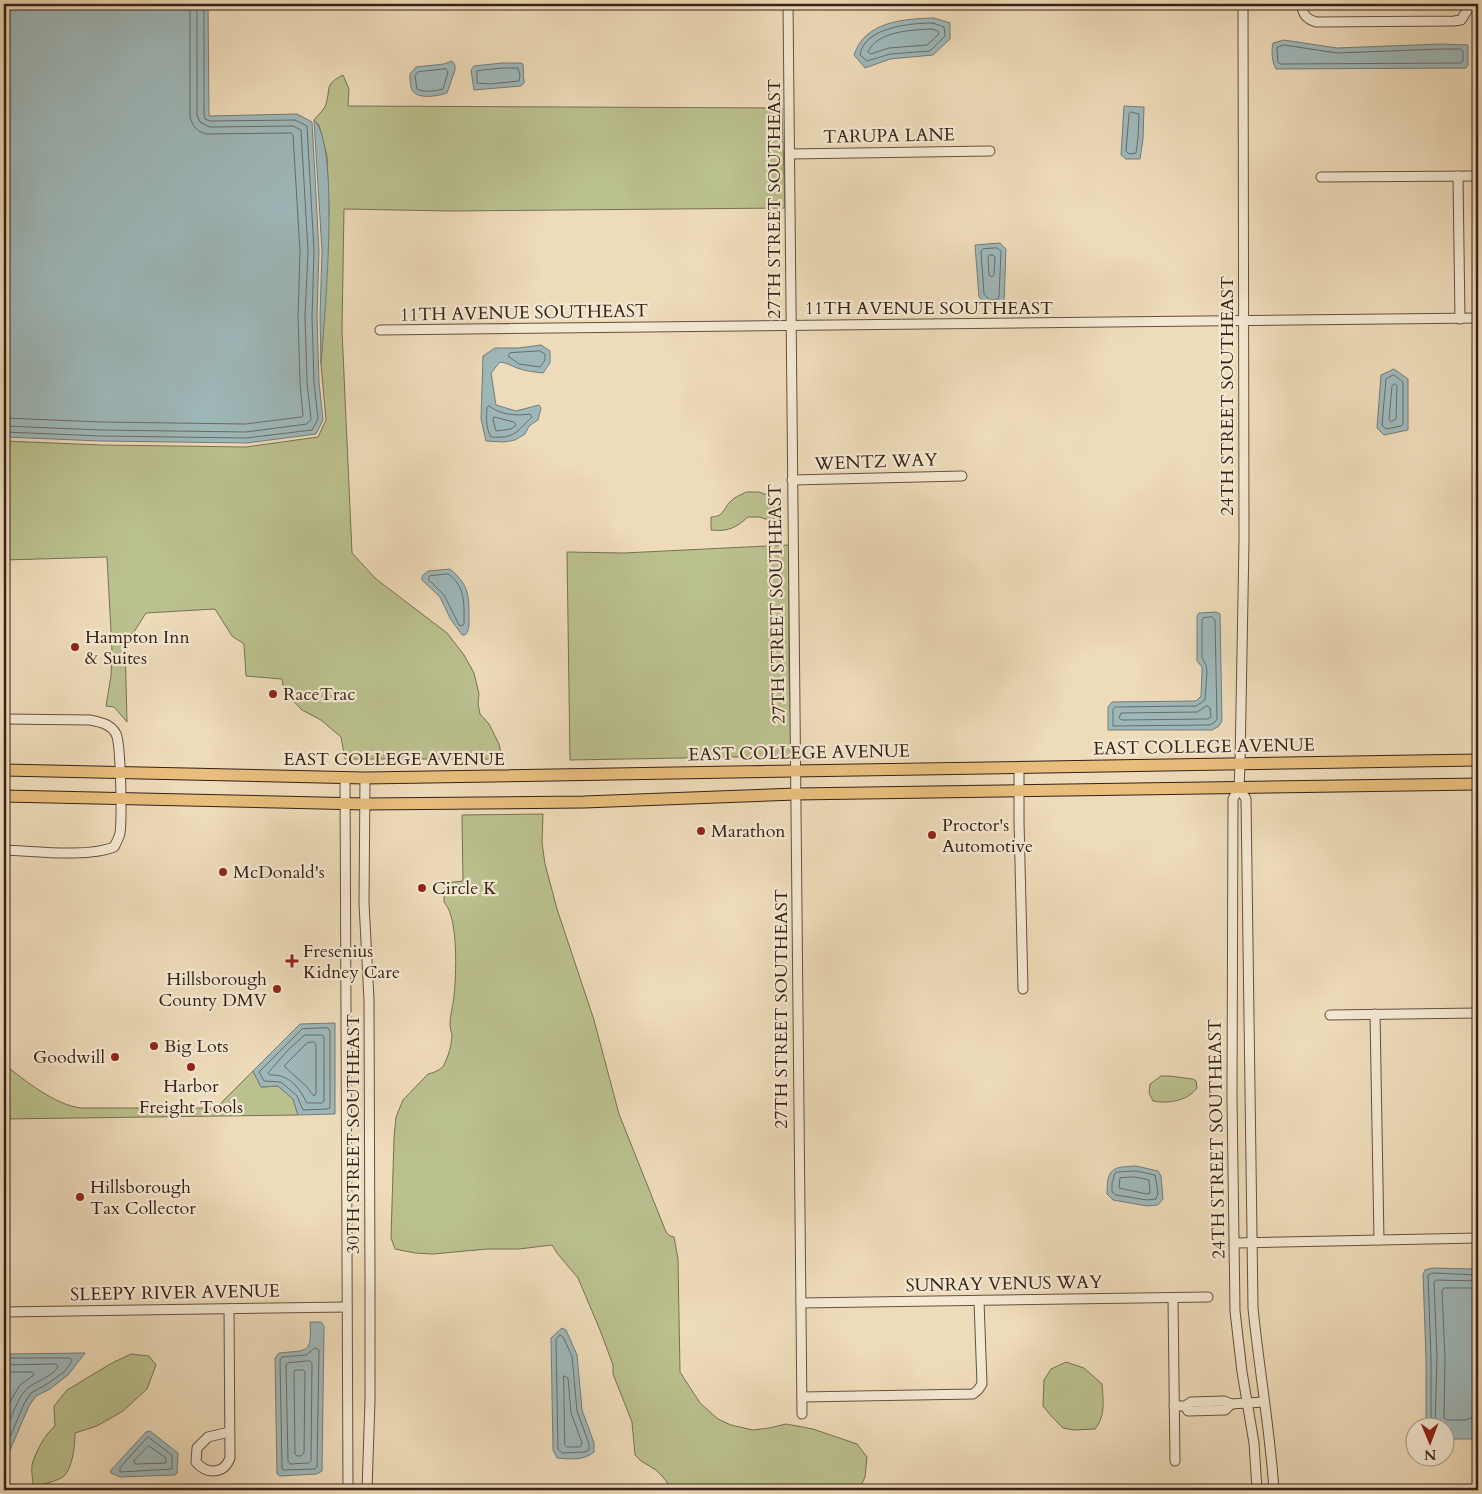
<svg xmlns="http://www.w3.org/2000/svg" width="1482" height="1494" viewBox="0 0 1482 1494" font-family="Cardo,serif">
<rect width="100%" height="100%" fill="#eedbb9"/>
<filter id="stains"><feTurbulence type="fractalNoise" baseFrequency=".004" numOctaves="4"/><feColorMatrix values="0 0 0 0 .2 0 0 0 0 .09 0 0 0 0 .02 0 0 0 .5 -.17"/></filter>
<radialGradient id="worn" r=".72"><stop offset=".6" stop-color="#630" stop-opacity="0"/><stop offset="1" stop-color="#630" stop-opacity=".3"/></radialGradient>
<!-- green -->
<g fill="#bac08e" stroke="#787052">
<path d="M 343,75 L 349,89 L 348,106 L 782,108 L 785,208 L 452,211 L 344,209 L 342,330 L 352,553 L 376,579 L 447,633 L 464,655 L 474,673 L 479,694 L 478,704 L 480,714 L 489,724 L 499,744 L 502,759 L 345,759 L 341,737 L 321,720 L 302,710 L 284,691 L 282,679 L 246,676 L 244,644 L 232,636 L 215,609 L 146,613 L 134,632 L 125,640 L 127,722 L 114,707 L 106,706 L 111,676 L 112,651 L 107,557 L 4,560 L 4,441 L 101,445 L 246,447 L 318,437 L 326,420 L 321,364 L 329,213 L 327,156 L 319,125 L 314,120 C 318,115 325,109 326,104 C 331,87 324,85 343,75 Z"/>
<path d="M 746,492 L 759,492 L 770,496 L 776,513 L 773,521 L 759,517 L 748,517 C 736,528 727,532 711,530 L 711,517 C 724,517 723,509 730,502 C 734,497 741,495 746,492 Z"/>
<polygon points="787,545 789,547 789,678 792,756 570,760 567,552 624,553"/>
<path d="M 543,814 L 542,843 L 545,864 L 557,909 L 594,1020 L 619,1114 L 666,1232 L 670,1236 L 674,1237 L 678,1259 L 680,1372 L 700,1403 L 718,1419 L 731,1425 L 753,1430 L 769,1428 L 786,1424 L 813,1429 L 857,1444 L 867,1457 L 865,1477 L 859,1490 L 669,1490 L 667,1482 L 662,1476 L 656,1470 L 641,1461 L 635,1455 L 632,1422 L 613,1374 L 613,1365 L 600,1330 L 578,1278 L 557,1253 L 552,1245 L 519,1249 L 487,1249 L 433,1254 L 415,1253 L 395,1249 L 391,1238 L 394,1138 L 396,1117 L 403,1100 L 428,1074 C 433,1073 441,1070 444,1065 C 448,1057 452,1044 452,1035 C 451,1031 450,1027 450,1024 C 450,1015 453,1006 454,997 C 456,975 459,918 444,902 L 444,883 L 463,881 L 462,815 Z"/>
<path d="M 4,1064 C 24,1080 55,1105 81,1108 L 216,1108 L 253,1071 L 261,1087 L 278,1086 L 293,1099 L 298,1115 L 4,1119 Z"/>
<path d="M 1161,1076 L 1169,1076 L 1193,1079 L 1196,1081 L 1197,1088 C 1188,1101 1167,1104 1153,1101 L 1149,1093 L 1150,1084 Z"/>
<path d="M 131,1354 L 149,1356 L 156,1365 L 147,1389 L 123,1411 L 97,1426 L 75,1433 C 75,1446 73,1466 64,1476 C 58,1481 41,1485 33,1486 C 33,1480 31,1472 32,1465 C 35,1453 45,1434 55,1426 L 54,1406 L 67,1390 L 112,1363 Z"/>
<path d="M 1066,1362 L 1084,1368 L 1102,1384 C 1103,1399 1106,1416 1095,1429 L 1074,1430 L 1063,1428 L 1052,1417 L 1043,1406 L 1044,1380 L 1051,1369 Z"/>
</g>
<!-- water -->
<g fill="#9eb8ba" stroke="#757c79">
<polygon points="4,4 208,4 209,116 297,114 312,122 319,251 317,317 319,382 323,420 316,434 247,443 101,441 4,437"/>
<path d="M 934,18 L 950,23 L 950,39 L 933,55 L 890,59 L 865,68 L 854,55 C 865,21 904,19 934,18 Z"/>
<path d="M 1284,40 L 1337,48 L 1441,44 L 1468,45 L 1468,65 L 1466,68 L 1276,69 C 1272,62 1271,51 1273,43 Z"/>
<path d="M 452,61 L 455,65 L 455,70 L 447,93 C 438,96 418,100 412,90 C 410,86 410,79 410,74 L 416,67 L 444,64 Z"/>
<polygon points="502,63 521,63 523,64 524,83 521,86 474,90 471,70 474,66"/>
<polygon points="1124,106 1144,107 1143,139 1140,159 1126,159 1121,155"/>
<path d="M 314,120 C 341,146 324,322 321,364 L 320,317 L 322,251 Z"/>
<polygon points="1000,243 1006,249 1004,303 988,305 979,297 975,245"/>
<path d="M 541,345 L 550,351 L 550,363 L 543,373 C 534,372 525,371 517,368 C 510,365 507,363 500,362 L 491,373 L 496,405 L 516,411 L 539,405 L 541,408 L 538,420 L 529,426 L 525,434 L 515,440 L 504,442 L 486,441 L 481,419 L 483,356 L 495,348 L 518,348 Z"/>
<polygon points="1394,369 1408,379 1408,430 1384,435 1377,428 1381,375"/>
<path d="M 450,569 C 468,584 469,594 469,616 C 469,623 470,630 465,635 L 462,635 L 450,618 L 440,597 L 422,580 L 422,576 L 428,571 Z"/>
<polygon points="1216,612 1220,614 1222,721 1219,726 1212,730 1108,730 1108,707 1112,702 1196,701 1201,696 1202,672 1202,667 1197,661 1197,616 1199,613"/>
<polygon points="335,1023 335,1114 298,1115 293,1099 278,1086 261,1087 253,1071 300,1024"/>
<path d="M 1136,1166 L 1158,1171 L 1161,1176 L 1163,1199 L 1158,1205 L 1147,1206 L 1113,1200 L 1107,1194 C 1107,1168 1112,1167 1136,1166 Z"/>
<polygon points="1432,1268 1476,1269 1478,1271 1478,1434 1472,1439 1445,1439 1444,1426 1422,1426 1426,1421 1426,1358 1423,1274 1425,1270"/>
<path d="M 310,1322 L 321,1322 L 324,1326 L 322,1471 L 317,1474 L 280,1476 L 277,1474 L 275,1358 L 279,1353 C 308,1350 312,1354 310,1322 Z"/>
<path d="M 562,1328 L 566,1330 L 577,1355 L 582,1410 L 594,1443 L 594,1452 C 583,1461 570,1459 557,1458 L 553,1450 L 551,1338 Z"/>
<polygon points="85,1353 68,1375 50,1389 36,1396 29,1406 4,1464 4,1354"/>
<polygon points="150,1431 178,1453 177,1473 175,1475 120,1477 111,1473 111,1470 146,1432"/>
</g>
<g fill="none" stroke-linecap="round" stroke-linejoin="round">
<!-- shore -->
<g stroke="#6a6c68" stroke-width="1">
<path d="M 933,23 L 944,27 L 945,36 L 930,51 L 890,54 L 867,61 L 860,55 C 864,27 911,23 933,23 Z"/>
<path d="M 932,29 L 938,31 L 939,34 L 927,45 L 889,48 L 871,54 L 868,52 C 877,31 912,30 932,29 Z"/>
<polygon points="1284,45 1337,53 1441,49 1460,49 1463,51 1463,61 1460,63 1280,64 1278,62 1277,48"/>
<polygon points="503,68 518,68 520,75 519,81 490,84 477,83 477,71"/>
<path d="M 446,69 L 448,72 L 443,89 C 435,91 424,93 417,89 L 415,76 L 418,72 Z"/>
<polygon points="1131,112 1139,114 1138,138 1136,153 1129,154 1126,151 1129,114"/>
<polygon points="997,248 1001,251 999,297 998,299 990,300 984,294 981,251 983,249"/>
<polygon points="990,255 993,255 995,257 994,275 992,277 989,275 988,257"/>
<polygon points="540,351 545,354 545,360 540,367 519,364 508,356 510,353"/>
<polygon points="1394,375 1403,382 1403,424 1401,426 1386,429 1382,425 1386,379"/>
<polygon points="1395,384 1397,386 1396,419 1391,422 1389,419 1392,386"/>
<path d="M 489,406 C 501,415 516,416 530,414 L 532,417 C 517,431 515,439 491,437 C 486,429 486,418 487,408 Z"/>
<polygon points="494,417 514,422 516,425 511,429 496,431 493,420"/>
<path d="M 4,418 L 102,422 L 245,424 L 301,417 L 303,416 L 300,383 L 298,317 L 300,251 L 293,135 L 291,133 L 207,134 C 197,132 192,126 190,116 L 190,4"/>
<polyline points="4,426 101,430 246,432 307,424 311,419 307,382 305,317 308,251 301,130 293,126 210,127 200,122 197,115 197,4"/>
<polyline points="4,432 101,436 246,438 312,430 318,419 314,382 312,317 314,251 307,126 295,120 210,121 205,119 204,115 204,4"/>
<path d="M 448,574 C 466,586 464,605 464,624 L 462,626 L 459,625 L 444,595 L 428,579 L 430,576 Z"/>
<polygon points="1212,617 1215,620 1217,719 1215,722 1210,725 1113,726 1113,709 1115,707 1196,706 1205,700 1207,672 1206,665 1202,658 1202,620 1203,618"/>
<polygon points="1207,706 1210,708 1211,717 1208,719 1122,720 1119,718 1121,713 1197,712"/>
<polygon points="328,1028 330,1031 330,1108 327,1109 303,1110 297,1096 281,1082 264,1081 259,1072 302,1029"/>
<path d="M 305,1035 L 322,1035 L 324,1037 L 324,1101 L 322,1103 L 307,1103 C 299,1088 290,1074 270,1075 L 268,1073 L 288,1050 Z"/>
<polygon points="314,1042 316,1045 316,1093 314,1096 306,1086 284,1066 307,1043"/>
<polygon points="1136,1171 1155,1175 1158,1193 1156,1199 1147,1200 1116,1195 1112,1192 1112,1183 1115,1173 1118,1172"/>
<polygon points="1135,1177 1149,1180 1150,1193 1147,1194 1119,1188 1120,1178"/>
<polyline points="1478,1288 1444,1288 1442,1291 1445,1358 1444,1418 1447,1420 1465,1420 1478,1416"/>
<polygon points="560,1335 563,1337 572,1356 577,1411 589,1444 589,1450 585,1452 562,1453 558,1449 556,1340"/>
<polygon points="315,1348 319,1350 317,1467 315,1469 283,1470 282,1468 280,1360 282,1357 306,1355"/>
<polyline points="4,1358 70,1358 72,1361 64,1372 47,1384 31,1393 24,1404 4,1451"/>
<polygon points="310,1361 312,1363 311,1461 309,1463 290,1464 288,1461 286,1365 288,1363"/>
<path d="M 4,1365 L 56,1364 L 58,1367 C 51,1377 39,1380 29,1387 C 18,1395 9,1423 4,1436"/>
<polygon points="295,1370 303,1370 305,1372 304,1453 301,1456 297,1456 295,1454 294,1373"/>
<polyline points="4,1372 32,1372 34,1375 20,1385 12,1398 4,1417"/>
<polygon points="564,1376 568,1378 571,1413 582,1443 580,1447 567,1447 565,1445"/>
<polyline points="1428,1426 1431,1421 1431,1358 1428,1275 1433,1273 1478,1275"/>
<polyline points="1435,1426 1437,1358 1434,1282 1437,1280 1478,1281"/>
<polygon points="148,1437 172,1455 172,1469 120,1472 120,1468"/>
<polygon points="149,1446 166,1458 166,1463 135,1464 134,1461"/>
</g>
<!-- minor casing -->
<g stroke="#655040" stroke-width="11">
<g id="minor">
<polyline points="788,4 802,1414"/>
<polyline points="1243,4 1244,541 1240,764 1239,788 1233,799 1232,1098 1235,1311 1242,1372 1254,1443 1257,1490"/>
<path d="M 1302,4 C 1302,14 1306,19 1316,22 L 1454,21 L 1461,20 L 1468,9 L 1468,4"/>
<polyline points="790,154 990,151"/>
<polyline points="1458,176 1460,319"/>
<polyline points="1321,177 1478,176"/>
<polyline points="380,330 1478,318"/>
<polyline points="792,480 962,476"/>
<path d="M 4,719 L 90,720 C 100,722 111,724 116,734 C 121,743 122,820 120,833 C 119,838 116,843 114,847 C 87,858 34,851 4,850"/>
<polyline points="1019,767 1019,821 1023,989"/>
<polyline points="345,778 348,1490"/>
<polyline points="365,778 364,903 369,1000 370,1282 370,1400 367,1490"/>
<path d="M 1239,788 L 1246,799 L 1253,1308 C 1259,1369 1270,1429 1274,1490"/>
<polyline points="1375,1014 1379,1240"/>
<polyline points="1330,1015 1478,1013"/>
<polyline points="1235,1243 1478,1238"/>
<polyline points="1173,1298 1175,1461"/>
<polyline points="801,1303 1208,1297"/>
<path d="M 229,1309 L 230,1458 C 224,1474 207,1475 196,1462 L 197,1448 L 208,1437 L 229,1432"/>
<polyline points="4,1312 347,1307"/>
<polyline points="802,1397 973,1394 978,1390 982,1384 979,1301"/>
<polyline points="1174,1406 1185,1406 1191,1402 1224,1401 1231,1404 1264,1402"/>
<polyline points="1185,1406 1188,1411 1225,1410 1231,1404"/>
</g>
</g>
<!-- major casing -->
<g stroke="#372117" stroke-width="13">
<g id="major">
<polyline points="4,770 365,778 1478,760"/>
<polyline points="4,796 365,804 584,802 796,794 1478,784"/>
</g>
</g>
<!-- minor -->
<use href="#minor" stroke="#f4e8d2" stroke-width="9"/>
<!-- major -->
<use href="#major" stroke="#e7be7c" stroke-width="11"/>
</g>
<!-- markers -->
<g fill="#8f2418" stroke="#f4e8d2" stroke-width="2">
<circle cx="75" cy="647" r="5"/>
<circle cx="273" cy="694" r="5"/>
<circle cx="701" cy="831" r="5"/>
<circle cx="932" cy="835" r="5"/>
<circle cx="223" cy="872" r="5"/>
<circle cx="422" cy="888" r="5"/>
<path d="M289.5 953.5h5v5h5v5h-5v5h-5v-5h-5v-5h5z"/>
<circle cx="277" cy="989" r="5"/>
<circle cx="154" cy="1046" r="5"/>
<circle cx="115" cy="1057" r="5"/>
<circle cx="191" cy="1067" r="5"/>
<circle cx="80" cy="1197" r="5"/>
</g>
<g text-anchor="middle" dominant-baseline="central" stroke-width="4.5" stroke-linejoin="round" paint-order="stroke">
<!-- street labels -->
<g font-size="18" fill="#372117" stroke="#f4e8d2">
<text transform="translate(889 136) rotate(-1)">TARUPA LANE</text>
<text transform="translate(774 199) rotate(-90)">27TH STREET SOUTHEAST</text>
<text x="929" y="308">11TH AVENUE SOUTHEAST</text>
<text transform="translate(524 313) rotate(-1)">11TH AVENUE SOUTHEAST</text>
<text transform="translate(1227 396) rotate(-90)">24TH STREET SOUTHEAST</text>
<text transform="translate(876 462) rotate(-2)">WENTZ WAY</text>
<text transform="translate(777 604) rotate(-91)">27TH STREET SOUTHEAST</text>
<text transform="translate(1204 747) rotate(-1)">EAST COLLEGE AVENUE</text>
<text transform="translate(799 753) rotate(-1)">EAST COLLEGE AVENUE</text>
<text x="394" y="759">EAST COLLEGE AVENUE</text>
<text transform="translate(781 1009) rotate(-90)">27TH STREET SOUTHEAST</text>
<text transform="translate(353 1134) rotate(-90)">30TH STREET SOUTHEAST</text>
<text transform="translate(1217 1139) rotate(-91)">24TH STREET SOUTHEAST</text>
<text transform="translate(1004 1284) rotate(-1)">SUNRAY VENUS WAY</text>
<text transform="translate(175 1293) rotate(-1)">SLEEPY RIVER AVENUE</text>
</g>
<!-- poi labels -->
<g font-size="18" fill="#372117" stroke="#f4e8d2" text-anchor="start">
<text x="85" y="637">Hampton Inn<tspan x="85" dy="21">&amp; Suites</tspan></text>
<text x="283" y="694">RaceTrac</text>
<text x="942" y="825">Proctor's<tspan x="942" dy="21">Automotive</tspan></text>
<text x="711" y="831">Marathon</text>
<text x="233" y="872">McDonald's</text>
<text x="432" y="888">Circle K</text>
<text x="303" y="951">Fresenius<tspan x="303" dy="21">Kidney Care</tspan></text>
<text x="267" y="979" text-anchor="end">Hillsborough<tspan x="267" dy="21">County DMV</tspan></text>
<text x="164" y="1046">Big Lots</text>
<text x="105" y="1057" text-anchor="end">Goodwill</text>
<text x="191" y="1086" text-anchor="middle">Harbor<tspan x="191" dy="21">Freight Tools</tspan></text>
<text x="90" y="1187">Hillsborough<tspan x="90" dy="21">Tax Collector</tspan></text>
</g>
</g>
<!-- margin -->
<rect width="1482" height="1494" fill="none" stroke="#eedbb9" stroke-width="20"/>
<rect x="5" y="5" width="1472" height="1484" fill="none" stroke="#372117" stroke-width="2.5"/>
<rect x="10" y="10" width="1462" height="1474" fill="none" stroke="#372117"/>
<!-- north arrow -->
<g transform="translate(1430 1442) rotate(179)"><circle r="24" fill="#f4e8d2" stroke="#a89887"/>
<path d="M0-4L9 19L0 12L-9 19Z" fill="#8f2418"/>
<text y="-8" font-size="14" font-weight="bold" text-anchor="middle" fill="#372117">N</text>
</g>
<rect width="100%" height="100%" filter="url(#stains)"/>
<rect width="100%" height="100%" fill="url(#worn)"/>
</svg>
